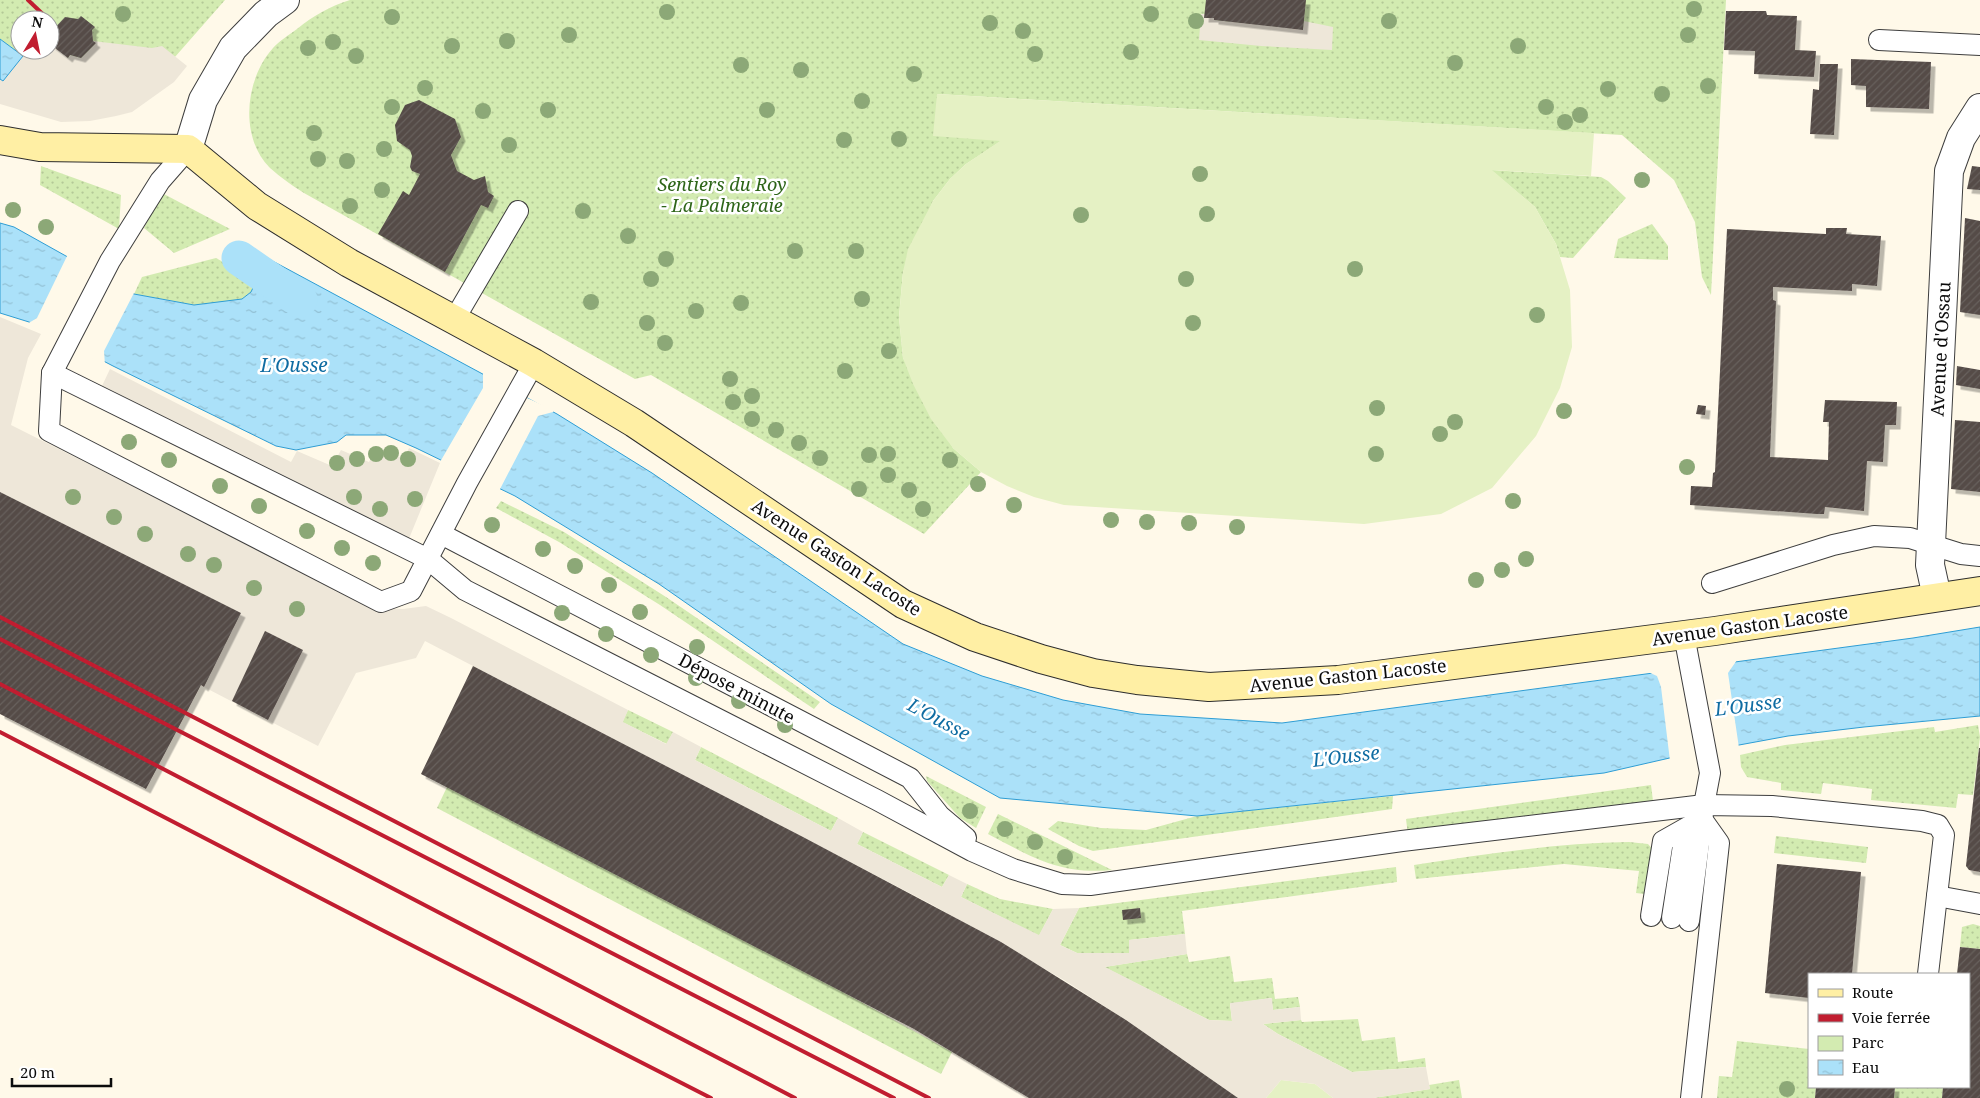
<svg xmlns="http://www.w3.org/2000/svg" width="1980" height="1098" viewBox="0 0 1980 1098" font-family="'Noto Serif',serif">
<defs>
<pattern id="green-dots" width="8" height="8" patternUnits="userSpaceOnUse" patternTransform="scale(1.25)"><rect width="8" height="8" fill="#d3ebb1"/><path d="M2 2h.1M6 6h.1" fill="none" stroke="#b4c897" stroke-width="1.8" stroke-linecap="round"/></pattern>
<pattern id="water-ripples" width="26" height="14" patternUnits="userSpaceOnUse" patternTransform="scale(1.25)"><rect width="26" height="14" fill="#abe1f9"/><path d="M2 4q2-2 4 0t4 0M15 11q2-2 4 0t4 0" fill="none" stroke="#92c0d4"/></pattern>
<pattern id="building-hatch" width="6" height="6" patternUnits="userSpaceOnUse" patternTransform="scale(1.25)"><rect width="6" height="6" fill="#544b47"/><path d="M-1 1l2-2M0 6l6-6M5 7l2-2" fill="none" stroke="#68605d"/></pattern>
<filter id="shadow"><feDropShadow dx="4.5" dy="4.5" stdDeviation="0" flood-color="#0004"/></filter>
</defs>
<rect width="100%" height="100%" fill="#fff9e9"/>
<!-- green -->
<g fill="url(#green-dots)">
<polygon points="0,0 225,0 160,74 68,58 50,43 50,20 20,20 20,50 28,50 23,56 0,39"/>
<path d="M 350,0 L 1726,0 L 1711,295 L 1702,277 L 1695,222 L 1674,180 L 1622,135 L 937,94 L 1001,141 L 966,164 L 950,179 L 933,201 L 903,272 L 901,294 L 899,317 L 903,358 L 953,448 L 981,472 L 924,534 L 651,375 L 635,379 L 304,193 C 293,186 280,177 270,168 C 239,137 245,79 273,48 C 279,41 289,35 297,29 C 313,16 330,6 350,0 Z"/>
<polygon points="41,166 121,195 119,229 40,185"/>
<polygon points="1491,170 1601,177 1608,181 1626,198 1573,258 1560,257 1556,244 1535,207"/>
<polygon points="162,193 230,229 174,253 144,228"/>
<polygon points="1652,224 1668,246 1668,260 1614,258 1618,239"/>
<polygon points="216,258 256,281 251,292 242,299 208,305 194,305 134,294 142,277"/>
<polygon points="501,501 564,532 666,597 820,702 814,709 660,605 559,542 496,508"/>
<polygon points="628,710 673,732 667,744 622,722"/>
<polygon points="1978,725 1980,737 1973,795 1958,794 1956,808 1871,800 1872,789 1823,783 1821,794 1781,790 1781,783 1747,777 1741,767 1740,755 1785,745 1934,727 1935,732"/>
<polygon points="701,747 838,818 831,831 695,760"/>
<polygon points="926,776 986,807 976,828 960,818 927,781"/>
<polygon points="1651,785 1653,801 1408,835 1406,819"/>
<polygon points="447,787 843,992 952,1052 941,1074 437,808"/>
<polygon points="1393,796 1392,809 1093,851 1079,846 1048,829 1058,821 1101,828 1146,830 1197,816"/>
<path d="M 998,814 L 1112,870 C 1060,875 1032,857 988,834 Z"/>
<polygon points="863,832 949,875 942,887 857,844"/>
<polygon points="1776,836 1868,847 1866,863 1774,853"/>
<path d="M 1629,842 L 1648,844 L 1656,853 L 1650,888 L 1644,894 L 1636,893 L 1639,871 L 1564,864 L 1416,879 L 1414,865 C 1485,854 1557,843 1629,842 Z"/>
<polygon points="1396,867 1397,882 1182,911 1185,934 1129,940 1130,953 1077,953 1060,945 1079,908"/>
<polygon points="967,884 1000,899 1053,909 1039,936 961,897"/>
<polygon points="1973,924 1980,926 1980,949 1960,947 1962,927"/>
<polygon points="1187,954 1189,962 1230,956 1234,982 1272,978 1275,999 1298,997 1300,1007 1273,1010 1271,998 1230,1004 1232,1021 1209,1020 1104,967"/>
<polygon points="1358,1019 1362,1041 1395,1037 1398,1062 1425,1058 1426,1067 1352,1072 1278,1034 1263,1024 1301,1020 1302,1022"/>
<polygon points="1737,1041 1809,1049 1809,1087 1816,1087 1815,1098 1717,1098 1719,1076 1732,1077"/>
<polygon points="1459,1080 1462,1098 1373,1098 1430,1089 1429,1085"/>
<polygon points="1895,1087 1943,1087 1942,1098 1894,1098"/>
</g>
<!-- pitch -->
<g fill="#e5f1c4">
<polygon points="937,94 1594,133 1591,176 1492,170 1535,207 1556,244 1570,290 1572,347 1560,388 1536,436 1492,488 1441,514 1364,524 1064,505 1034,497 1007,486 981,472 953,448 931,419 913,384 903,358 899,317 903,272 908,249 933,201 950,179 966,164 1000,141 933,136"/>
<polygon points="1281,1080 1315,1084 1333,1098 1266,1098"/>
</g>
<!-- plaza -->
<g fill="#eee7d9">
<polygon points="1201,14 1205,14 1205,18 1214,18 1214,20 1303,29 1304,21 1333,27 1332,50 1261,46 1199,40"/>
<polygon points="93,41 152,48 162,46 187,66 174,82 132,112 116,116 90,121 61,122 0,104 0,79 3,81 28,50 50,50 50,43 68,58 70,55 81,58 95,44"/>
<polygon points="0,317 41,334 28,358 11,425 375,608 403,609 426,606 451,618 628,710 623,722 666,744 673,732 701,747 695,760 831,831 838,818 863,832 857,844 942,887 949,875 967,884 961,897 1039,935 1053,909 1079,908 1060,945 1077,953 1129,953 1129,940 1185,934 1187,954 1105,967 1209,1020 1232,1021 1230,1003 1272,998 1273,1010 1300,1007 1301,1020 1263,1024 1278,1034 1352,1072 1426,1067 1430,1089 1374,1098 1333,1098 1315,1084 1281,1080 1266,1098 1238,1098 1126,1020 1064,980 931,904 425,641 416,658 356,673 318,746 204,687 241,613 0,492"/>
<polygon points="110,369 291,462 297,451 332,466 341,450 369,462 377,447 404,459 409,448 440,463 408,541 101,388"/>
</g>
<!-- water -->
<g fill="url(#water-ripples)" stroke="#2e9dd4">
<polygon points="0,39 23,56 3,81 0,79"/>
<polygon points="0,223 14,227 134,294 194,305 242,299 251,292 267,258 557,414 652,473 903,644 982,676 1063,700 1140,714 1282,723 1913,638 1980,627 1980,716 1864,727 1788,736 1674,757 1604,773 1197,816 1000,798 831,704 659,584 515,496 416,448 386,435 346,435 337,442 296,450 276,446 113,366 29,322 0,313"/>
</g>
<!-- pier -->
<g fill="#fff9e9">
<polygon points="68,254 135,291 104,351 105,365 27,324 37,318"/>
<polygon points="483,372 505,384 516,393 554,410 553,412 538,416 499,491 440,462 483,388"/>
<polygon points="1737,660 1728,673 1739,748 1670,761 1661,687 1657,676 1648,672"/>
</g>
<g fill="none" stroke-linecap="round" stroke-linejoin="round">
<!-- canal -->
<polyline stroke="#abe1f9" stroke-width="35" points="239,258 300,300"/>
</g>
<!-- building -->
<g fill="url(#building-hatch)" filter="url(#shadow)">
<polygon points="1206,0 1306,0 1303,30 1214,20 1214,18 1204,18"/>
<polygon points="1726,11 1766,11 1767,15 1797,16 1795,50 1816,51 1814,77 1754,74 1755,51 1724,50"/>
<polygon points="81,16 95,27 92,30 93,41 96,43 81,58 70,55 68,58 51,45 55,42 56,37 51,32 65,17 78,19"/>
<polygon points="1851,59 1931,62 1929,109 1866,107 1866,86 1851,85"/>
<polygon points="1820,64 1838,64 1834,135 1810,134 1813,89 1819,90"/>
<polygon points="419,100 455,119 461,137 451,155 457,171 474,180 485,176 488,192 494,196 488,208 481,205 445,272 378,234 403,191 409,195 419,176 420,174 412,171 410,167 412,156 410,150 397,141 395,125 405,105"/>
<polygon points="1972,166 1980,167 1980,190 1967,189"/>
<polygon points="1965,218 1980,221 1980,315 1960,312"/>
<polygon points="1826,228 1847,228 1846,234 1881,236 1877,286 1852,284 1852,291 1773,287 1773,300 1776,301 1770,457 1828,460 1829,422 1823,422 1825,400 1897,402 1896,425 1885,425 1883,462 1867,461 1864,511 1825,507 1824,514 1817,514 1690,505 1691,486 1712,487 1713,473 1715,472 1727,229 1826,234"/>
<polygon points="1957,366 1980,370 1980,389 1956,385"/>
<polygon points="1698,405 1706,406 1705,415 1696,414"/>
<polygon points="1955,420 1980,422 1980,492 1951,489"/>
<polygon points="0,492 241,613 204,687 201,685 146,789 0,714"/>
<polygon points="265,631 303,650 268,720 232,701"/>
<polygon points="473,666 803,837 1001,942 1126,1020 1238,1098 1029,1098 914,1029 421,774"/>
<polygon points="1979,748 1980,748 1980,872 1969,870 1966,866"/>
<polygon points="1777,864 1861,872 1852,974 1809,974 1809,998 1765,993"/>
<polygon points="1140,908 1141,918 1123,920 1122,910"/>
<polygon points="1960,947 1980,949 1980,1098 1942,1098 1943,1087 1969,1087 1969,974 1957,974"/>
<polygon points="1816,1087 1895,1087 1894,1098 1815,1098"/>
</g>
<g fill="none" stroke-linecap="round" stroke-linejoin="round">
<!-- lane casing -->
<g stroke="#3e3e3e" stroke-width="22">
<g id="lane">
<polyline points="1879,40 1980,45"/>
<polyline points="188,149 160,181 110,261 52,373 49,431 381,602 411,591 467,483 534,363"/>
<polyline points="454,320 518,211"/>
<polyline points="52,373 428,559 465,590 877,800 972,851 1013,869 1062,884 1090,885 1402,841 1704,805 1772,806 1922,821 1938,825 1944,835 1928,974"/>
<polyline points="441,534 910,778 940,816 966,838"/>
<polyline points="1712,583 1833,545 1874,536 1910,538 1961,554 1980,556"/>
<polyline points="1684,635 1710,773 1704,805 1689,921"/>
<polyline points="1937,896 1980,904"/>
<polyline points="1651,916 1663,841 1702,819"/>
<polyline points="1672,918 1684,839 1697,824"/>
<polyline points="1691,1098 1719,843 1702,819"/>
</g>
</g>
<!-- street casing -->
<g stroke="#3e3e3e" stroke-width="30">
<g id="street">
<polyline points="188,149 203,100 233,48 266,14 285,0"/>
<polyline points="1937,597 1930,565 1949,171 1961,138 1980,108"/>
</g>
</g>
<!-- secondary casing -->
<g stroke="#2d2d2d" stroke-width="30">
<polyline id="secondary" points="0,140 40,147 188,149 257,206 349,263 534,363 634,423 903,604 975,637 1041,659 1093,673 1137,680 1209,687 1338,680 1715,631 1980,591"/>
</g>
<!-- lane -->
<use href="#lane" stroke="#fff" stroke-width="20"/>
<!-- street -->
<use href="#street" stroke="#fff" stroke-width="28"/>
<!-- secondary -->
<use href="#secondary" stroke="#ffefa4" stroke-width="28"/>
<!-- rail -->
<g stroke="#c11d30" stroke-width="4">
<polyline points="28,0 49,20"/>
<polyline points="0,617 929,1098"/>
<polyline points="0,639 894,1098"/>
<polyline points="0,684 795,1098"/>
<polyline points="0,732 380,929 711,1098"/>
</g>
</g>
<!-- trees -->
<g fill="#8ca877">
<circle cx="1694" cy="9" r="8"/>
<circle cx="667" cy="12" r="8"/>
<circle cx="123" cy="14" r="8"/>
<circle cx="1151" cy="14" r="8"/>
<circle cx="392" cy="17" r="8"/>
<circle cx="1196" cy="21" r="8"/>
<circle cx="1389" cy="21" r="8"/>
<circle cx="990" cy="23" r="8"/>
<circle cx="1023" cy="31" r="8"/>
<circle cx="569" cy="35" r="8"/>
<circle cx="1688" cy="35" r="8"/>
<circle cx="507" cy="41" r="8"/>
<circle cx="333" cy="42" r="8"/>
<circle cx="452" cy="46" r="8"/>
<circle cx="1518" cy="46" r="8"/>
<circle cx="308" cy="48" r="8"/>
<circle cx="1131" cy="52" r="8"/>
<circle cx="1035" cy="54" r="8"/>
<circle cx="356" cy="56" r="8"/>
<circle cx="1455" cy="63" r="8"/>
<circle cx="741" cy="65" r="8"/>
<circle cx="801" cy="70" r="8"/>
<circle cx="914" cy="74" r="8"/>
<circle cx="1708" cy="86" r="8"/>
<circle cx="425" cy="88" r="8"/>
<circle cx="1608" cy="89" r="8"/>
<circle cx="1662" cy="94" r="8"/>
<circle cx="862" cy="101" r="8"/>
<circle cx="392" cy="107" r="8"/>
<circle cx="1546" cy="107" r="8"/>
<circle cx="548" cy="110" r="8"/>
<circle cx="767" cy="110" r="8"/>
<circle cx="483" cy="111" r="8"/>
<circle cx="1580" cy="115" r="8"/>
<circle cx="1565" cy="122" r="8"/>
<circle cx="314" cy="133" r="8"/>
<circle cx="899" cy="139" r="8"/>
<circle cx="844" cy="140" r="8"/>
<circle cx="509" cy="145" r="8"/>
<circle cx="384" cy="149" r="8"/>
<circle cx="318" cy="159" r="8"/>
<circle cx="347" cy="161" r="8"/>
<circle cx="1200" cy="174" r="8"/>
<circle cx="1642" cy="180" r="8"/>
<circle cx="382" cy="190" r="8"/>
<circle cx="350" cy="206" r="8"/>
<circle cx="13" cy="210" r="8"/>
<circle cx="583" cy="211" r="8"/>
<circle cx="1207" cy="214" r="8"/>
<circle cx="1081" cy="215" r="8"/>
<circle cx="46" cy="227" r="8"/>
<circle cx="628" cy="236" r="8"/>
<circle cx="795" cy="251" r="8"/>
<circle cx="856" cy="251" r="8"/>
<circle cx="666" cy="259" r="8"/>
<circle cx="1355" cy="269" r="8"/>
<circle cx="651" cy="279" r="8"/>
<circle cx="1186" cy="279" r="8"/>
<circle cx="862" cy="299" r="8"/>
<circle cx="591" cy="302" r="8"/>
<circle cx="741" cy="303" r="8"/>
<circle cx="696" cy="311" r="8"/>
<circle cx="1537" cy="315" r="8"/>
<circle cx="647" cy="323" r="8"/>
<circle cx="1193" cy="323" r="8"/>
<circle cx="665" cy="343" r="8"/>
<circle cx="889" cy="351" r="8"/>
<circle cx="845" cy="371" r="8"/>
<circle cx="730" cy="379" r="8"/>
<circle cx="752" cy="396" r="8"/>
<circle cx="733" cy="402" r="8"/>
<circle cx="1377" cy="408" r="8"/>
<circle cx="1564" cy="411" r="8"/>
<circle cx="752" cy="419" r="8"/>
<circle cx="1455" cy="422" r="8"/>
<circle cx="776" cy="430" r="8"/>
<circle cx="1440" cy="434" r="8"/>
<circle cx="129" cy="442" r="8"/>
<circle cx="799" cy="443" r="8"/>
<circle cx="391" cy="453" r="8"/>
<circle cx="376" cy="454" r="8"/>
<circle cx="888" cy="454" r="8"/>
<circle cx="1376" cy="454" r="8"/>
<circle cx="869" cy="455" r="8"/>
<circle cx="820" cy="458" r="8"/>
<circle cx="357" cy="459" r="8"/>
<circle cx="408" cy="459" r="8"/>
<circle cx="169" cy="460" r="8"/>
<circle cx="950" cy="460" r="8"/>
<circle cx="337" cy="463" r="8"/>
<circle cx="1687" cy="467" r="8"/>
<circle cx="888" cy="475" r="8"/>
<circle cx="978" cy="484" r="8"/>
<circle cx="220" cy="486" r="8"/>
<circle cx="859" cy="489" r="8"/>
<circle cx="909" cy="490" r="8"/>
<circle cx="73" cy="497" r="8"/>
<circle cx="354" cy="497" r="8"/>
<circle cx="415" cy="499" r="8"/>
<circle cx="1513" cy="501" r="8"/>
<circle cx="1014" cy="505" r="8"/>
<circle cx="259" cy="506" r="8"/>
<circle cx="380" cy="509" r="8"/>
<circle cx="923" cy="509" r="8"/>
<circle cx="114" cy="517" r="8"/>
<circle cx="1111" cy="520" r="8"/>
<circle cx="1147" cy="522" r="8"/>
<circle cx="1189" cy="523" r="8"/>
<circle cx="492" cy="525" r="8"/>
<circle cx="1237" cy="527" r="8"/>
<circle cx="307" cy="531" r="8"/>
<circle cx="145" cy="534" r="8"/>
<circle cx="342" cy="548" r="8"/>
<circle cx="543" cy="549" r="8"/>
<circle cx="188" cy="554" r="8"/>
<circle cx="1526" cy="559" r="8"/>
<circle cx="373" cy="563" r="8"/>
<circle cx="214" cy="565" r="8"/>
<circle cx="575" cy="566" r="8"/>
<circle cx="1502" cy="570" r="8"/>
<circle cx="1476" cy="580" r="8"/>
<circle cx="609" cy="585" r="8"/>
<circle cx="254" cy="588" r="8"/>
<circle cx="297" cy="609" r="8"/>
<circle cx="640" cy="612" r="8"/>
<circle cx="562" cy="613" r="8"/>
<circle cx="606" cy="634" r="8"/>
<circle cx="697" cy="647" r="8"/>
<circle cx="651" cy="655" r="8"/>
<circle cx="696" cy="678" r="8"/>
<circle cx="739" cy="701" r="8"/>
<circle cx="785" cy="725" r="8"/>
<circle cx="970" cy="811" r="8"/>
<circle cx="1005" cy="829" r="8"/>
<circle cx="1035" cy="842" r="8"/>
<circle cx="1065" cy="857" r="8"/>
<circle cx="1787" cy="1089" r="8"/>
</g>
<g text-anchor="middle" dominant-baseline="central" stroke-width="5" stroke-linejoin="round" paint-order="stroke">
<!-- park labels -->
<g font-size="18" font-style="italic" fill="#2e6519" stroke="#fff">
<text x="722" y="184">Sentiers du Roy<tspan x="722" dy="21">- La Palmeraie</tspan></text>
</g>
<!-- street labels -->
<g font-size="18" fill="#0b0b0b" stroke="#fff">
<text transform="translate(1940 349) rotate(-87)">Avenue d'Ossau</text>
<text transform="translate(837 557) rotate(33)">Avenue Gaston Lacoste</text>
<text transform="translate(1750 625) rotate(-8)">Avenue Gaston Lacoste</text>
<text transform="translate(1348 675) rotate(-6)">Avenue Gaston Lacoste</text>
<text transform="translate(737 688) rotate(28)">Dépose minute</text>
</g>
<!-- water labels -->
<g font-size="19" font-style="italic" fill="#0f6ca2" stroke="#fff">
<text x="294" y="365">L'Ousse</text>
<text transform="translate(1748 705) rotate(-7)">L'Ousse</text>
<text transform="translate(939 719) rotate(28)">L'Ousse</text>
<text transform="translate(1346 756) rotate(-7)">L'Ousse</text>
</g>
</g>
<!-- legend -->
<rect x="1808" y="973" width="162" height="115" fill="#ffffff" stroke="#9d9d9d"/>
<rect x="1818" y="989" width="25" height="8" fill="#ffefa4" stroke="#9d9d9d"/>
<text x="1852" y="998" font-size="15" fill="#0b0b0b">Route</text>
<rect x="1818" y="1014" width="25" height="8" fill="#c11d30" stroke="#9d9d9d"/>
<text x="1852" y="1023" font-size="15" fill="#0b0b0b">Voie ferrée</text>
<rect x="1818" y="1036" width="25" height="15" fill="#d3ebb1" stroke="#9d9d9d"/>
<text x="1852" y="1048" font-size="15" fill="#0b0b0b">Parc</text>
<rect x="1818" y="1060" width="25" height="15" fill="url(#water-ripples)" stroke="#9d9d9d"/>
<text x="1852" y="1073" font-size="15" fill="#0b0b0b">Eau</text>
<!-- north arrow -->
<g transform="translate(35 35) rotate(10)"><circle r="24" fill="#ffffff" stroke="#9d9d9d"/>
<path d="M0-4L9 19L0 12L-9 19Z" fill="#c11d30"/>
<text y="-8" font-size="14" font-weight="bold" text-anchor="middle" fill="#0b0b0b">N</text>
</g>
<!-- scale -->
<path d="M12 1078v8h99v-8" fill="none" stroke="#0b0b0b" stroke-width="2.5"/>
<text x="20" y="1078" font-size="15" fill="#0b0b0b" stroke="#ffffff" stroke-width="4" paint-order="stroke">20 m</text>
</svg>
